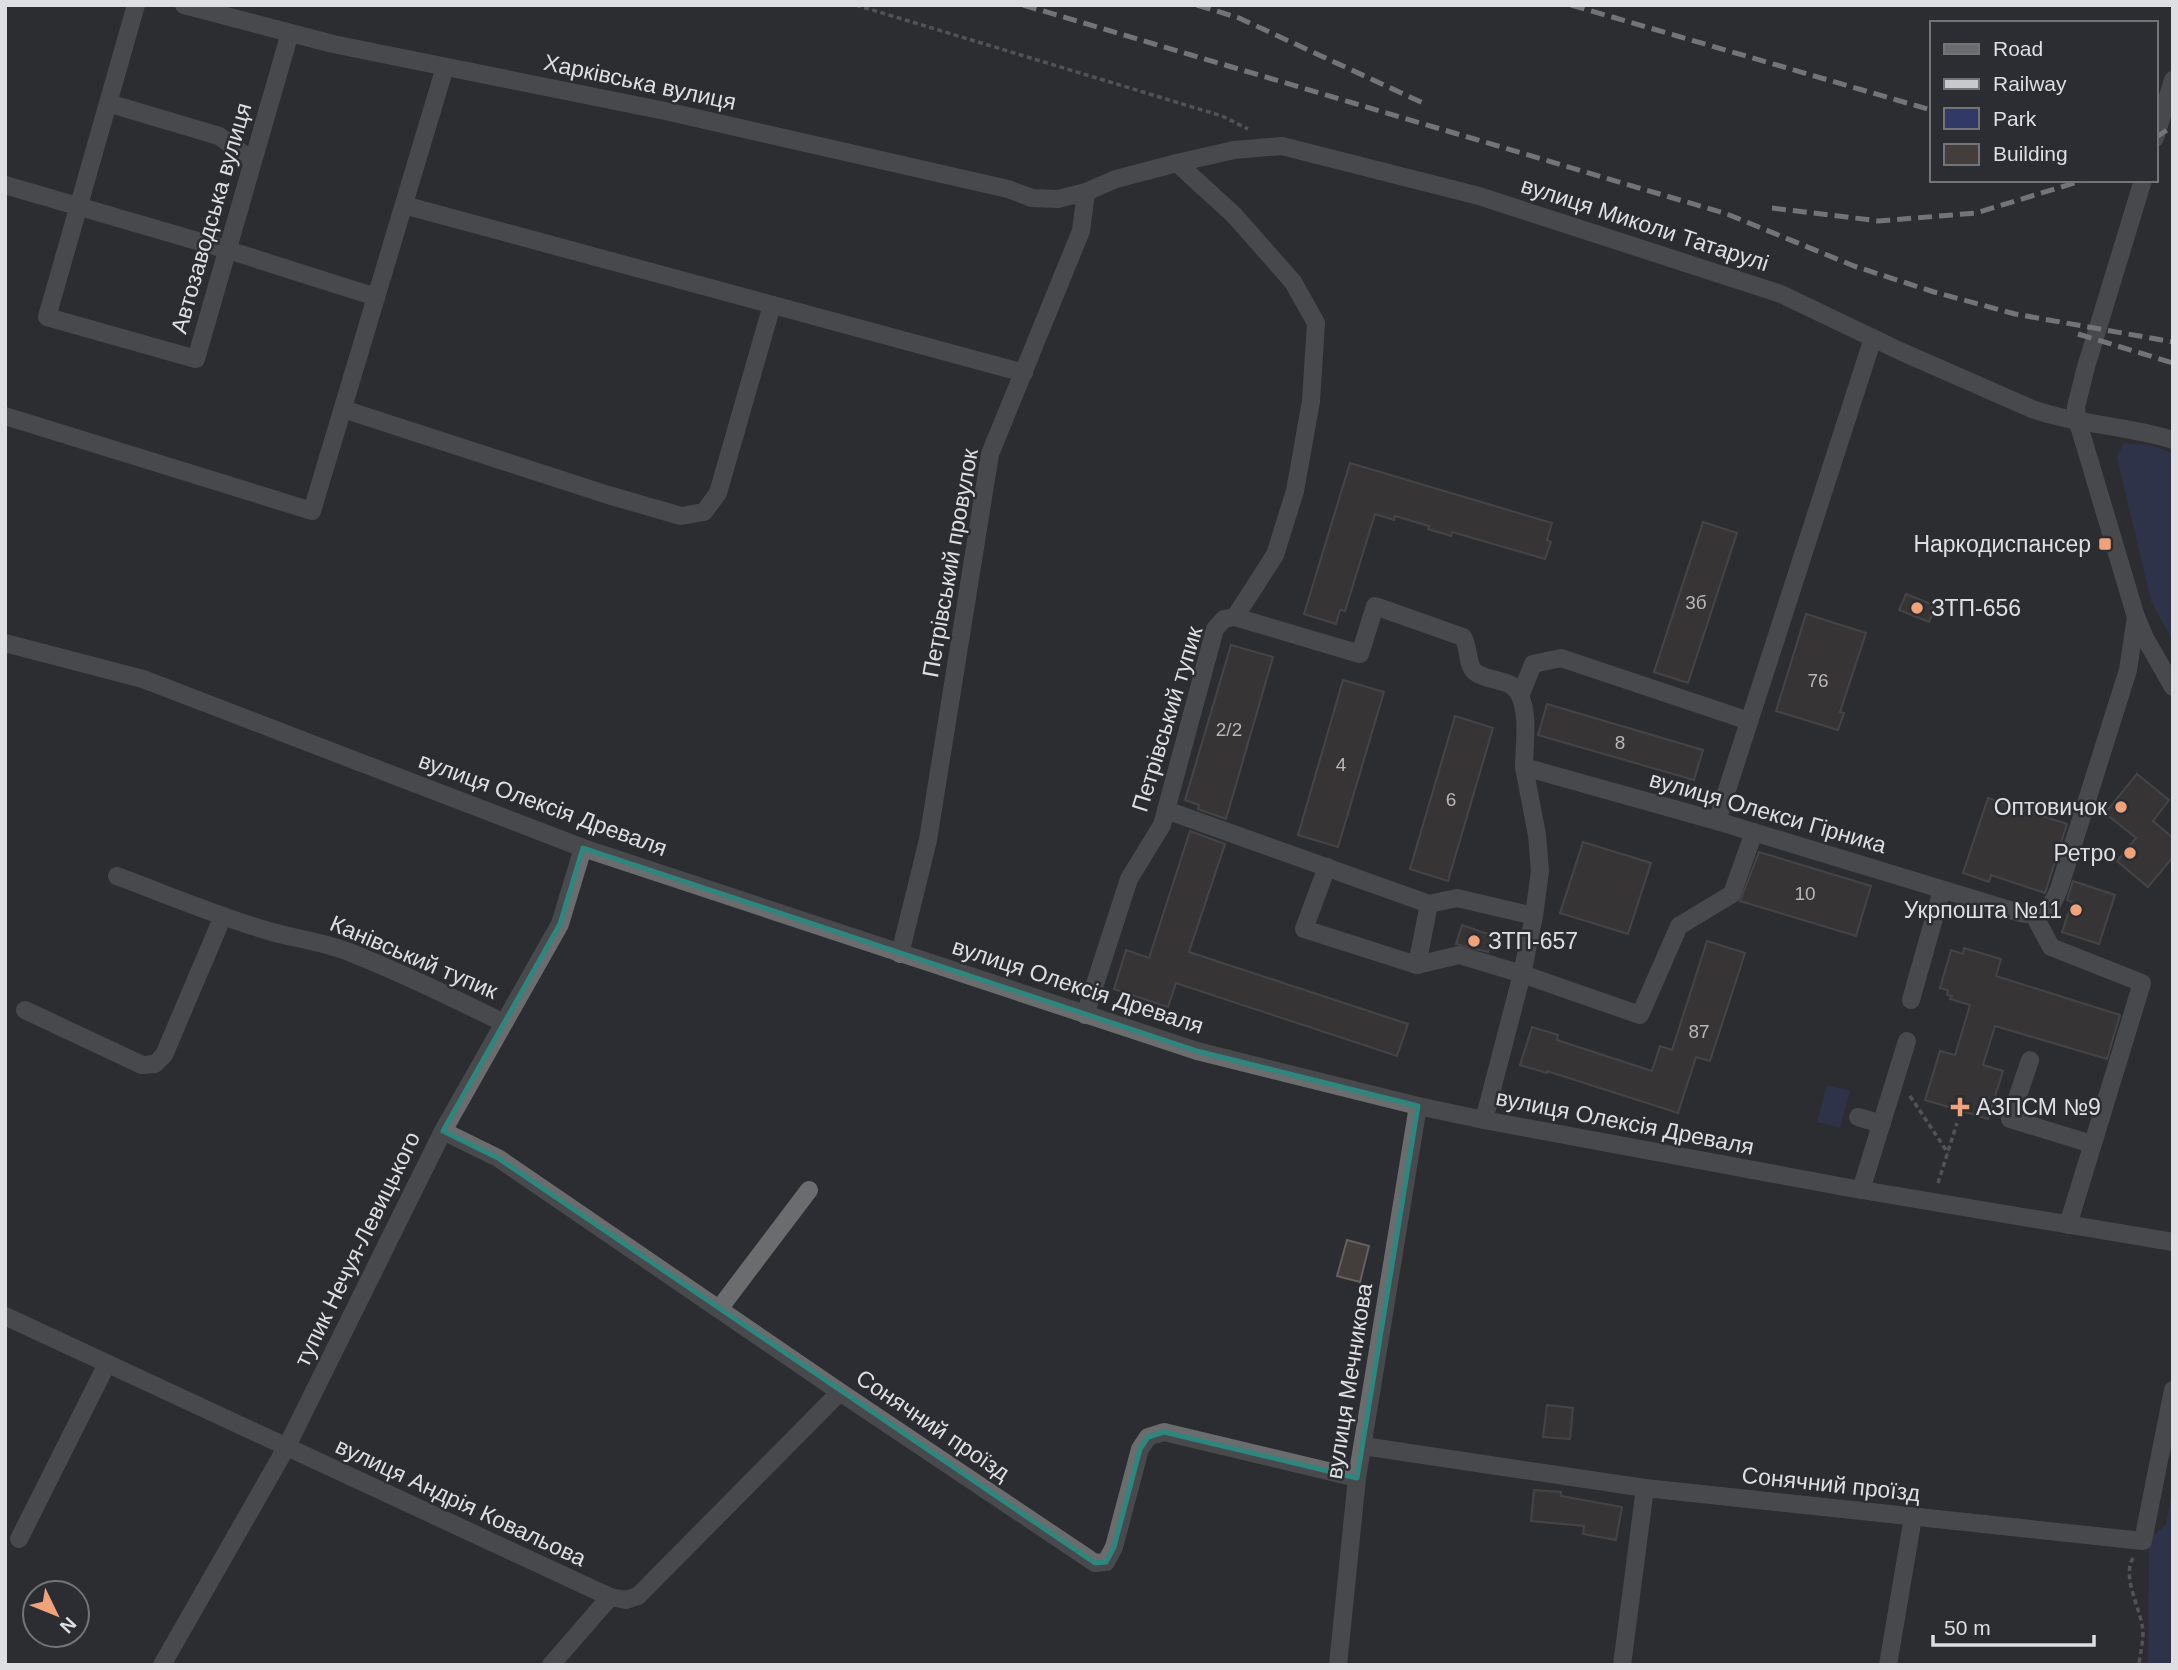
<svg xmlns="http://www.w3.org/2000/svg" width="2178" height="1670" viewBox="0 0 2178 1670" font-family="Helvetica,sans-serif">
<rect width="100%" height="100%" fill="#2c2d32"/>
<!-- green -->
<g fill="#313a67">
<polygon points="2124,443 2149,445 2173,453 2173,641 2151,601 2117,457"/>
<polygon points="1827,1085 1850,1091 1840,1127 1817,1122"/>
<polygon points="2173,1485 2173,1665 2148,1665 2149,1539 2166,1525"/>
</g>
<!-- building -->
<g fill="#433d3b" stroke="#65605d" stroke-width="2">
<polygon points="1350,463 1552,523 1547,540 1551,542 1545,559 1452,532 1451,536 1428,529 1429,526 1395,516 1394,520 1375,514 1345,611 1340,610 1336,624 1304,614"/>
<polygon points="1703,522 1737,533 1688,683 1654,672"/>
<polygon points="1906,594 1936,606 1929,622 1899,610"/>
<polygon points="1806,614 1866,633 1840,712 1844,713 1838,730 1776,711"/>
<polygon points="1231,645 1273,657 1226,819 1198,809 1199,805 1185,800"/>
<polygon points="1343,680 1384,692 1338,847 1298,835"/>
<polygon points="1547,704 1703,750 1694,780 1538,735"/>
<polygon points="1455,716 1493,728 1448,881 1410,869"/>
<polygon points="2137,774 2169,800 2153,821 2173,838 2173,857 2148,887 2117,861 2136,838 2105,813"/>
<polygon points="1988,798 2067,824 2045,893 1991,875 1989,882 1963,873"/>
<polygon points="1190,831 1225,844 1189,952 1408,1024 1397,1056 1176,983 1168,1007 1114,989 1126,950 1149,958"/>
<polygon points="1583,842 1651,863 1628,934 1560,913"/>
<polygon points="1759,852 1871,886 1856,936 1740,901"/>
<polygon points="2073,881 2115,895 2099,944 2062,932 2072,902 2067,900"/>
<polygon points="1462,925 1494,936 1488,952 1456,944"/>
<polygon points="1707,941 1745,953 1710,1061 1696,1057 1678,1113 1547,1071 1547,1073 1520,1065 1532,1027 1558,1035 1557,1040 1652,1071 1660,1046 1672,1050"/>
<polygon points="1964,948 2001,959 1996,976 2120,1015 2107,1059 1995,1026 1983,1065 2003,1071 1988,1119 1925,1100 1940,1051 1955,1055 1970,1005 1950,999 1952,996 1947,995 1948,990 1940,988 1951,950 1963,954"/>
<polygon points="1347,1240 1369,1246 1360,1282 1337,1276"/>
<polygon points="1547,1405 1573,1408 1570,1439 1543,1437"/>
<polygon points="1534,1490 1561,1492 1561,1496 1622,1507 1616,1540 1583,1534 1584,1526 1531,1521"/>
</g>
<g fill="none" stroke-linecap="round" stroke-linejoin="round">
<!-- path -->
<g stroke="#818286" stroke-width="3.5" stroke-dasharray="5 3.5" stroke-linecap="butt">
<polyline points="856,5 1222,116 1248,129"/>
<polyline points="1910,1096 1948,1153"/>
<polyline points="1938,1183 1957,1123"/>
<path d="M 2133,1558 C 2122,1576 2139,1606 2142,1625 C 2145,1636 2140,1653 2139,1665"/>
</g>
<!-- minor -->
<g stroke="#6b6c6e" stroke-width="18">
<polyline points="136,5 47,317 196,359 290,33"/>
<path d="M 184,5 L 333,44 L 670,112 L 1008,189 L 1032,198 L 1058,199 L 1086,192 L 1116,179 L 1177,163 L 1234,150 L 1282,146 L 1479,196 L 1744,282 L 1781,294 L 1900,351 L 2032,409 C 2077,425 2127,425 2173,440"/>
<polyline points="108,103 219,136 253,161"/>
<polyline points="2155,138 2173,80"/>
<polyline points="1177,163 1234,215 1293,282 1316,323 1311,401 1295,491 1275,555 1235,617"/>
<polyline points="2143,180 2086,367 2076,407 2077,419 2136,617 2145,638 2173,687"/>
<polyline points="5,185 228,250 376,297"/>
<polyline points="404,205 1024,373"/>
<polyline points="343,409 608,495 681,516 704,512 718,493 772,305"/>
<polyline points="5,416 312,511 445,67"/>
<polyline points="5,643 143,679 583,848 1197,1051 1418,1106 1484,1120 1850,1188 2173,1242"/>
<polyline points="1521,694 1533,664 1561,658 1749,721"/>
<polyline points="1166,810 1429,904 1457,898 1534,916"/>
<polyline points="1717,821 1873,338"/>
<polyline points="1327,867 1304,929 1417,965 1459,955 1522,974 1640,1015 1679,926 1732,894 1754,832"/>
<path d="M 117,876 C 168,895 219,917 272,932 C 298,939 323,942 349,952 C 402,973 453,998 504,1023"/>
<polyline points="2034,915 2051,947 2142,983 2068,1225"/>
<polyline points="900,954 928,840 990,454 1081,231 1086,192"/>
<polyline points="1417,965 1429,904"/>
<polyline points="1911,1000 1942,890"/>
<polyline points="25,1010 142,1065 155,1064 164,1055 223,916"/>
<path d="M 1085,1015 L 1129,879 L 1162,825 L 1215,629 L 1224,619 L 1235,617 L 1360,654 L 1375,606 L 1463,637 C 1470,649 1466,664 1475,672 C 1485,680 1500,679 1511,685 C 1532,699 1524,745 1524,767"/>
<polyline points="2030,1060 2010,1119 2092,1144"/>
<polyline points="1858,1117 1882,1124"/>
<path d="M 1484,1120 L 1522,974 L 1534,916 L 1540,871 L 1537,835 L 1524,767 L 1717,821 L 2020,913 C 2045,917 2050,911 2059,889 L 2128,670 L 2136,617"/>
<polyline points="443,1131 498,1158 840,1392 1095,1563 1106,1562 1114,1547 1140,1449 1148,1437 1164,1432 1357,1478"/>
<polyline points="1861,1190 1907,1041"/>
<polyline points="719,1309 809,1190"/>
<polyline points="5,1316 610,1597 626,1600 638,1596 840,1392"/>
<polyline points="1363,1446 1645,1488 2143,1541 2173,1390"/>
<polyline points="19,1539 107,1364"/>
<polyline points="162,1665 286,1448 443,1131 560,924 583,848"/>
<polyline points="551,1665 610,1597"/>
<polyline points="1338,1665 1357,1478 1418,1106"/>
<polyline points="1622,1665 1645,1488"/>
<polyline points="1888,1665 1913,1517"/>
</g>
<!-- rail -->
<g stroke="#c8c9cc" stroke-width="5" stroke-dasharray="14 7" stroke-linecap="butt">
<polyline points="1023,5 1727,214 1854,266 1934,292 2015,314 2173,342"/>
<polyline points="1197,5 1239,18 1423,103"/>
<polyline points="1571,5 1931,110"/>
<polyline points="2155,138 2173,126"/>
<polyline points="1772,208 1879,221 1976,213 2084,180"/>
<polyline points="2078,334 2173,363"/>
</g>
</g>
<!-- marked area -->
<path d="M0 0H2178V1670H0ZM 583,848 L 1197,1051 L 1418,1106 L 1357,1478 L 1164,1432 L 1148,1437 L 1140,1449 L 1114,1547 L 1106,1562 L 1095,1563 L 498,1158 L 443,1131 L 560,924 Z" fill="#2c2d32" fill-opacity=".55" fill-rule="evenodd"/>
<path fill="none" stroke="#2e867f" stroke-width="5" stroke-linejoin="round" d="M 583,848 L 1197,1051 L 1418,1106 L 1357,1478 L 1164,1432 L 1148,1437 L 1140,1449 L 1114,1547 L 1106,1562 L 1095,1563 L 498,1158 L 443,1131 L 560,924 Z"/>
<!-- markers -->
<g fill="#f0a27a" stroke="#2c2d32" stroke-width="2.5">
<rect x="2098" y="537" width="14" height="14" rx="3.5"/>
<circle cx="1917" cy="608" r="7"/>
<circle cx="2121" cy="807" r="7"/>
<circle cx="2130" cy="853" r="7"/>
<circle cx="2076" cy="910" r="7"/>
<circle cx="1474" cy="941" r="7"/>
<path d="M1956.5 1096.5h7v7h7v7h-7v7h-7v-7h-7v-7h7z"/>
</g>
<g text-anchor="middle" dominant-baseline="central" stroke-width="5" stroke-linejoin="round" paint-order="stroke">
<!-- number labels -->
<g font-size="19" fill="#b7b6b8">
<text x="1696" y="602">3б</text>
<text x="1818" y="680">76</text>
<text x="1229" y="729">2/2</text>
<text x="1620" y="742">8</text>
<text x="1341" y="764">4</text>
<text x="1451" y="799">6</text>
<text x="1805" y="893">10</text>
<text x="1699" y="1031">87</text>
</g>
<!-- street labels -->
<g font-size="23" fill="#dedfe2" stroke="#2c2d32">
<text transform="translate(640 82) rotate(12)">Харківська вулиця</text>
<text transform="translate(211 218) rotate(-74)">Автозаводська вулиця</text>
<text transform="translate(1645 224) rotate(18)">вулиця Миколи Татарулі</text>
<text transform="translate(950 563) rotate(-80)">Петрівський провулок</text>
<text transform="translate(1167 719) rotate(-73)">Петрівський тупик</text>
<text transform="translate(543 804) rotate(20)">вулиця Олексія Древаля</text>
<text transform="translate(1768 812) rotate(16)">вулиця Олекси Гірника</text>
<text transform="translate(414 957) rotate(23)">Канівський тупик</text>
<text transform="translate(1078 986) rotate(18)">вулиця Олексія Древаля</text>
<text transform="translate(1625 1122) rotate(11)">вулиця Олексія Древаля</text>
<text transform="translate(357 1249) rotate(-64)">тупик Нечуя-Левицького</text>
<text transform="translate(1349 1381) rotate(-81)">вулиця Мечникова</text>
<text transform="translate(933 1425) rotate(34)">Сонячний проїзд</text>
<text transform="translate(1831 1484) rotate(6)">Сонячний проїзд</text>
<text transform="translate(461 1502) rotate(25)">вулиця Андрія Ковальова</text>
</g>
<!-- poi labels -->
<g font-size="23" fill="#dedfe2" stroke="#2c2d32" text-anchor="end">
<text x="2091" y="544">Наркодиспансер</text>
<text x="1931" y="608" text-anchor="start">ЗТП-656</text>
<text x="2107" y="807">Оптовичок</text>
<text x="2116" y="853">Ретро</text>
<text x="2062" y="910">Укрпошта №11</text>
<text x="1488" y="941" text-anchor="start">ЗТП-657</text>
<text x="1976" y="1107" text-anchor="start">АЗПСМ №9</text>
</g>
</g>
<!-- border -->
<rect width="2178" height="1670" fill="none" stroke="#dedfe2" stroke-width="14"/>
<!-- legend -->
<rect x="1930" y="21" width="228" height="161" fill="#2c2d32" stroke="#737478" stroke-width="2"/>
<rect x="1944" y="44" width="35" height="10" fill="#6b6c6e" stroke="#737478" stroke-width="2"/>
<text x="1993" y="56" font-size="21" fill="#dedfe2">Road</text>
<rect x="1944" y="79" width="35" height="10" fill="#c8c9cc" stroke="#737478" stroke-width="2"/>
<text x="1993" y="91" font-size="21" fill="#dedfe2">Railway</text>
<rect x="1944" y="108" width="35" height="21" fill="#313a67" stroke="#737478" stroke-width="2"/>
<text x="1993" y="126" font-size="21" fill="#dedfe2">Park</text>
<rect x="1944" y="144" width="35" height="21" fill="#433d3b" stroke="#737478" stroke-width="2"/>
<text x="1993" y="161" font-size="21" fill="#dedfe2">Building</text>
<!-- north arrow -->
<g transform="translate(56 1614) rotate(133)"><circle r="33" fill="#2c2d32" stroke="#737478" stroke-width="2"/>
<path d="M0-5L12 26L0 18L-12 26Z" fill="#f0a27a"/>
<text y="-10" font-size="19" font-weight="bold" text-anchor="middle" fill="#dedfe2">N</text>
</g>
<!-- scale -->
<path d="M1933 1635v10h161v-10" fill="none" stroke="#dedfe2" stroke-width="3.5"/>
<text x="1944" y="1635" font-size="21" fill="#dedfe2" stroke="#2c2d32" stroke-width="5" paint-order="stroke">50 m</text>
</svg>
